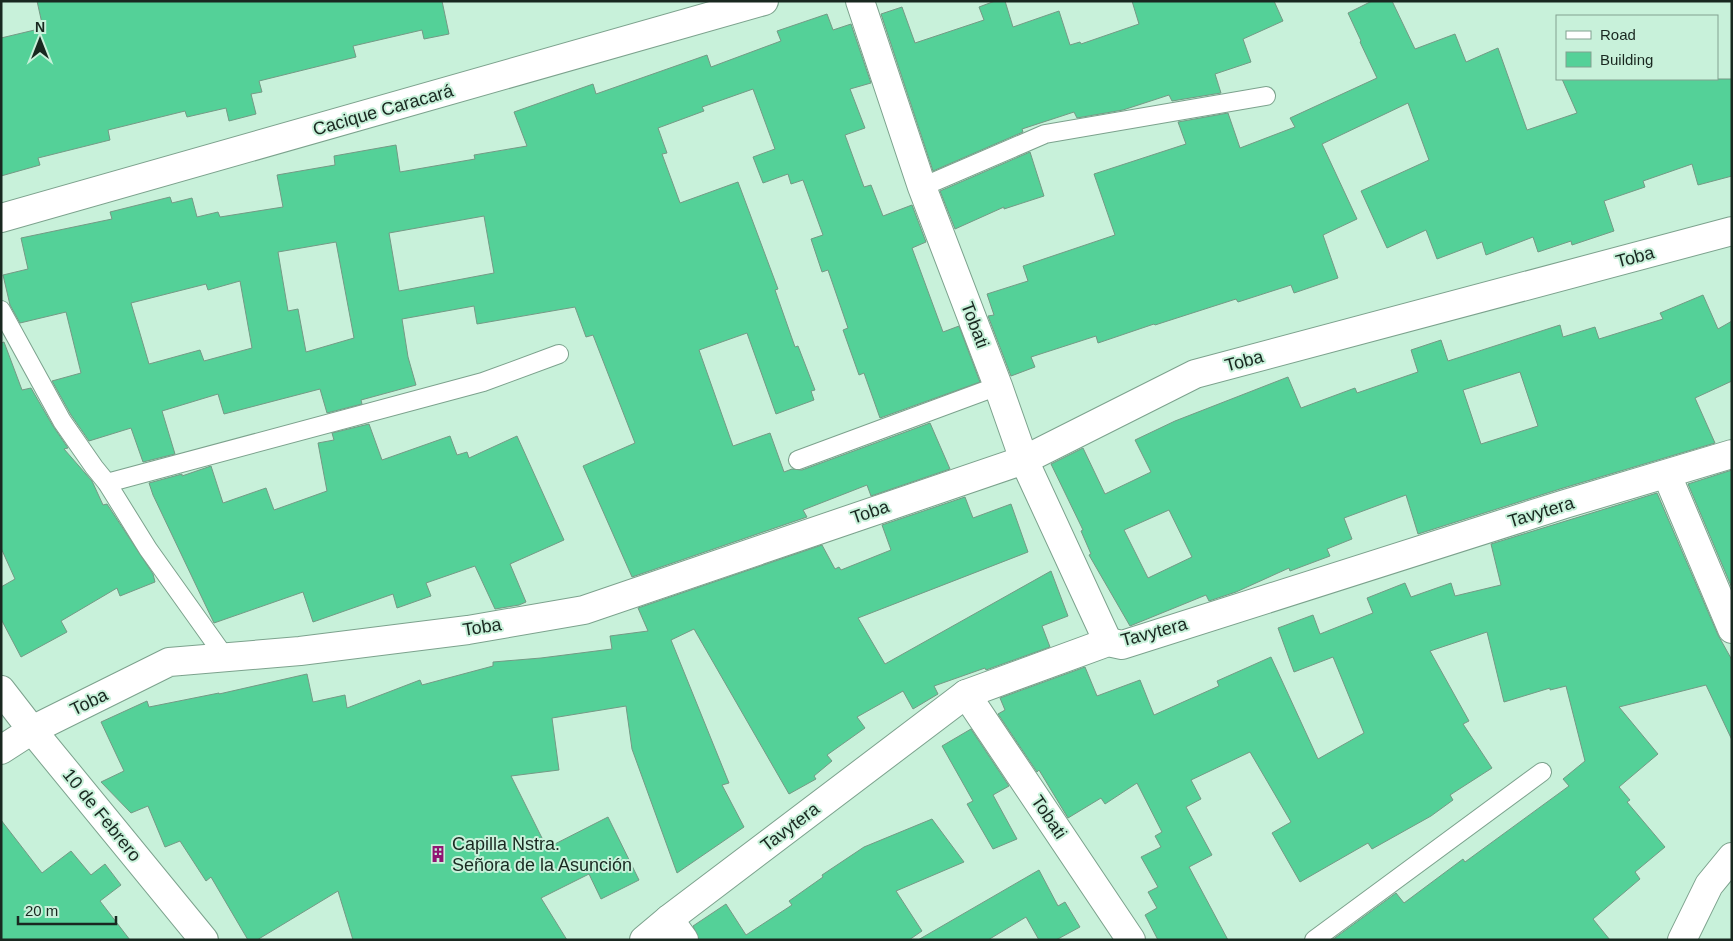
<svg xmlns="http://www.w3.org/2000/svg" width="1733" height="941" viewBox="0 0 1733 941" font-family="Arial,sans-serif">
<rect width="100%" height="100%" fill="#c8f1da"/>
<!-- building -->
<g fill="#54d198" stroke="#749a85" fill-rule="evenodd">
<polygon points="37,1 442,1 449,34 424,39 422,30 353,46 356,57 259,81 262,92 251,94 256,114 229,121 226,108 187,117 185,111 108,130 110,140 38,158 40,165 1,176 1,38 43,28"/>
<polygon points="995,1 1005,1 1013,27 1059,11 1070,45 1080,42 1081,44 1139,24 1132,1 1274,1 1283,21 1243,39 1251,62 1215,74 1221,93 1172,101 1169,95 1123,110 1077,118 1074,112 1022,129 1023,132 933,171 881,14 902,7 915,43 984,20 979,7"/>
<polygon points="1372,1 1392,1 1415,49 1455,34 1466,62 1498,48 1527,130 1577,113 1562,79 1732,79 1732,176 1698,185 1692,164 1643,181 1645,187 1604,201 1614,231 1572,245 1571,241 1538,252 1533,237 1486,255 1482,242 1437,259 1426,230 1387,248 1361,191 1429,160 1408,103 1322,144 1357,219 1323,235 1338,278 1294,293 1291,285 1238,302 1236,299 1155,325 1154,324 1098,343 1096,336 1031,357 1035,367 1011,376 988,316 994,315 987,294 1028,281 1023,266 1115,235 1094,174 1186,144 1178,122 1228,113 1240,148 1295,127 1290,118 1377,78 1360,42 1361,41 1348,13"/>
<path d="M 827,14 L 833,30 L 851,24 L 871,83 L 850,89 L 865,128 L 845,135 L 864,187 L 871,185 L 883,216 L 912,205 L 926,242 L 912,248 L 943,332 L 959,326 L 980,382 L 880,418 L 864,373 L 859,375 L 843,330 L 848,328 L 828,270 L 822,272 L 811,239 L 823,235 L 803,180 L 791,184 L 788,174 L 763,183 L 753,157 L 775,149 L 753,89 L 702,107 L 704,111 L 658,128 L 667,153 L 662,154 L 680,203 L 738,182 L 778,289 L 775,290 L 795,347 L 798,346 L 815,390 L 811,391 L 814,400 L 776,414 L 747,333 L 699,350 L 733,446 L 770,433 L 784,472 L 792,469 L 802,470 L 930,423 L 950,469 L 871,496 L 867,485 L 803,510 L 807,517 L 632,577 L 583,466 L 635,443 L 593,335 L 586,337 L 575,307 L 477,324 L 474,306 L 402,319 L 408,357 L 416,385 L 361,400 L 362,404 L 327,413 L 320,389 L 224,414 L 218,394 L 162,411 L 175,454 L 143,462 L 131,428 L 89,441 L 71,415 L 52,381 L 81,373 L 66,312 L 20,323 L 10,305 L 3,275 L 28,269 L 21,238 L 112,219 L 110,212 L 170,197 L 172,203 L 192,198 L 197,217 L 218,212 L 220,217 L 283,207 L 277,175 L 335,165 L 334,156 L 396,145 L 400,172 L 475,159 L 474,155 L 527,146 L 514,112 L 593,84 L 596,94 L 707,55 L 711,67 L 781,41 L 777,31 ZM 484,216 L 494,273 L 399,291 L 389,233 ZM 336,242 L 354,338 L 306,352 L 298,309 L 288,311 L 278,252 ZM 240,281 L 252,348 L 204,361 L 200,350 L 149,364 L 131,303 L 206,284 L 208,290 Z"/>
<polygon points="1030,152 1044,196 1004,209 1004,207 955,229 940,191"/>
<path d="M 1703,295 L 1718,329 L 1732,321 L 1732,381 L 1695,398 L 1715,443 L 1560,489 L 1418,534 L 1406,495 L 1344,518 L 1352,539 L 1327,549 L 1330,556 L 1290,571 L 1289,568 L 1236,592 L 1209,601 L 1206,595 L 1130,626 L 1089,555 L 1091,554 L 1081,531 L 1083,530 L 1051,464 L 1083,448 L 1105,494 L 1151,472 L 1135,440 L 1175,421 L 1288,377 L 1301,408 L 1355,388 L 1357,393 L 1418,372 L 1411,350 L 1441,340 L 1448,361 L 1560,325 L 1563,337 L 1595,327 L 1599,339 L 1663,319 L 1660,313 ZM 1520,372 L 1538,426 L 1481,444 L 1463,390 ZM 1169,510 L 1192,557 L 1148,578 L 1124,530 Z"/>
<polygon points="4,342 22,390 31,388 53,426 68,448 64,449 92,481 103,505 107,504 153,574 155,582 120,596 117,588 61,621 67,632 21,657 1,619 1,587 15,579 1,548 1,343"/>
<polygon points="369,424 382,460 450,436 457,455 467,452 469,458 517,436 564,540 510,564 526,602 519,605 495,609 475,566 426,583 431,596 397,608 393,594 313,622 303,592 214,623 153,495 149,483 182,474 182,476 211,466 223,503 266,488 274,510 327,491 318,443 334,440 332,433"/>
<polygon points="1732,470 1732,588 1688,484"/>
<polygon points="1657,493 1718,635 1732,660 1732,740 1706,685 1619,707 1658,754 1619,787 1630,800 1627,802 1665,847 1635,872 1640,879 1593,919 1610,940 1332,940 1396,893 1404,903 1463,859 1465,862 1569,786 1563,779 1585,761 1566,686 1550,690 1550,688 1504,702 1487,632 1430,651 1469,721 1463,724 1492,768 1450,795 1453,800 1431,816 1372,849 1368,843 1300,882 1272,833 1291,822 1250,752 1191,780 1201,799 1186,807 1212,855 1189,867 1228,940 1158,940 1145,915 1157,908 1148,892 1158,887 1141,857 1161,847 1155,836 1162,832 1137,783 1105,804 1101,798 1068,818 1039,770 1037,772 998,714 1005,710 1000,698 1085,667 1097,696 1140,680 1154,715 1219,686 1217,681 1271,657 1318,759 1364,733 1333,657 1294,672 1278,628 1313,615 1320,634 1373,613 1367,598 1405,583 1411,597 1451,583 1455,596 1501,585 1491,544"/>
<polygon points="965,497 973,518 1011,504 1028,552 858,618 885,664 1051,571 1068,616 1042,626 1050,647 986,670 985,668 934,686 938,694 913,709 903,691 857,717 865,728 827,755 832,761 814,776 816,779 789,794 694,629 671,640 729,783 722,785 744,827 677,873 632,749 626,706 552,718 559,770 511,776 547,848 608,817 639,880 601,899 589,874 541,898 567,940 353,940 338,891 257,940 248,940 211,877 206,881 180,841 165,847 148,806 131,813 101,782 124,771 101,722 147,701 149,707 219,693 219,694 307,674 313,702 345,695 347,708 420,680 422,685 493,666 493,662 541,658 612,649 610,636 648,631 638,608 822,545 835,569 839,567 841,570 891,550 882,525"/>
<polygon points="971,729 1009,786 993,795 1017,839 993,849 967,804 973,801 942,746"/>
<polygon points="932,819 964,862 896,891 922,931 909,940 699,940 693,926 726,904 746,935 792,905 789,901 823,877 822,875 864,847"/>
<polygon points="1,820 42,873 71,851 91,875 105,864 121,885 100,901 130,940 1,940"/>
<polygon points="1039,870 1058,906 1065,902 1080,927 1056,940 1039,940 1026,917 988,940 918,940"/>
</g>
<g fill="none" stroke-linecap="round" stroke-linejoin="round">
<!-- lane casing -->
<g stroke="#7ca28d" stroke-width="20">
<g id="lane">
<polyline points="922,187 1045,134 1266,96"/>
<polyline points="1,310 62,421 94,467 107,483 148,549 225,657"/>
<polyline points="798,460 998,386"/>
<polyline points="107,483 483,382 559,354"/>
<polyline points="1314,940 1542,772"/>
</g>
</g>
<!-- street casing -->
<g stroke="#7ca28d" stroke-width="30">
<g id="street">
<polyline points="860,1 922,187 998,386 1024,460 1108,642"/>
<polyline points="1667,475 1732,629"/>
<polyline points="1,690 32,730 204,940"/>
<polyline points="966,694 1131,940"/>
<polyline points="1,750 32,730 169,662 300,651 468,630 584,610 1024,460 1195,374 1732,231"/>
<polyline points="669,919 684,940"/>
<polyline points="644,940 669,919 966,694 1108,642 1122,645 1565,504 1732,454"/>
<polyline points="1682,940 1709,885 1732,857"/>
</g>
</g>
<!-- secondary casing -->
<g stroke="#7ca28d" stroke-width="30">
<polyline id="secondary" points="1,218 764,1"/>
</g>
<!-- lane -->
<use href="#lane" stroke="#fff" stroke-width="18"/>
<!-- street -->
<use href="#street" stroke="#fff" stroke-width="28"/>
<!-- secondary -->
<use href="#secondary" stroke="#fff" stroke-width="28"/>
</g>
<!-- icons -->
<defs>
<g id="building-bare" transform="scale(1.35)"><path d="M-4-6H4V6H1V3H-1V6H-4ZM-2.5-4.3h1.7v1.8h-1.7ZM.8-4.3h1.7v1.8H.8ZM-2.5-1h1.7V.8h-1.7ZM.8-1h1.7V.8H.8Z" fill="#901573" stroke="#c8f1da" stroke-width="2.5" paint-order="stroke"/></g>
</defs>
<g fill-rule="evenodd">
<use href="#building-bare" x="438" y="854"/>
</g>
<g text-anchor="middle" dominant-baseline="central" stroke-width="4" stroke-linejoin="round" paint-order="stroke">
<!-- street labels -->
<g font-size="18" fill="#192820" stroke="#c8f1da">
<text transform="translate(383 110) rotate(-16)">Cacique Caracará</text>
<text transform="translate(1635 257) rotate(-15)">Toba</text>
<text transform="translate(975 325) rotate(69)">Tobati</text>
<text transform="translate(1244 361) rotate(-15)">Toba</text>
<text transform="translate(870 512) rotate(-19)">Toba</text>
<text transform="translate(1541 512) rotate(-17)">Tavytera</text>
<text transform="translate(482 627) rotate(-9)">Toba</text>
<text transform="translate(1154 632) rotate(-15)">Tavytera</text>
<text transform="translate(89 702) rotate(-26)">Toba</text>
<text transform="translate(102 815) rotate(51)">10 de Febrero</text>
<text transform="translate(1049 817) rotate(56)">Tobati</text>
<text transform="translate(790 827) rotate(-37)">Tavytera</text>
</g>
<!-- poi labels -->
<g font-size="18" fill="#192820" stroke="#c8f1da" text-anchor="start">
<text x="452" y="844">Capilla Nstra.<tspan x="452" dy="21">Señora de la Asunción</tspan></text>
</g>
</g>
<!-- border -->
<rect width="1733" height="941" fill="none" stroke="#192820" stroke-width="5"/>
<!-- legend -->
<rect x="1556" y="15" width="162" height="65" fill="#c8f1da" stroke="#82a190"/>
<rect x="1566" y="31" width="25" height="8" fill="#ffffff" stroke="#82a190"/>
<text x="1600" y="40" font-size="15" fill="#192820">Road</text>
<rect x="1566" y="52" width="25" height="15" fill="#54d198" stroke="#82a190"/>
<text x="1600" y="65" font-size="15" fill="#192820">Building</text>
<!-- north arrow -->
<g transform="translate(40 40)" stroke="#c8f1da" stroke-width="4" paint-order="stroke">
<path d="M0-4L9 19L0 12L-9 19Z" fill="#192820"/>
<text y="-8" font-size="14" font-weight="bold" text-anchor="middle" fill="#192820">N</text>
</g>
<!-- scale -->
<path d="M18 916v8h98v-8" fill="none" stroke="#192820" stroke-width="2.5"/>
<text x="25" y="916" font-size="15" fill="#192820" stroke="#c8f1da" stroke-width="4" paint-order="stroke">20 m</text>
</svg>
